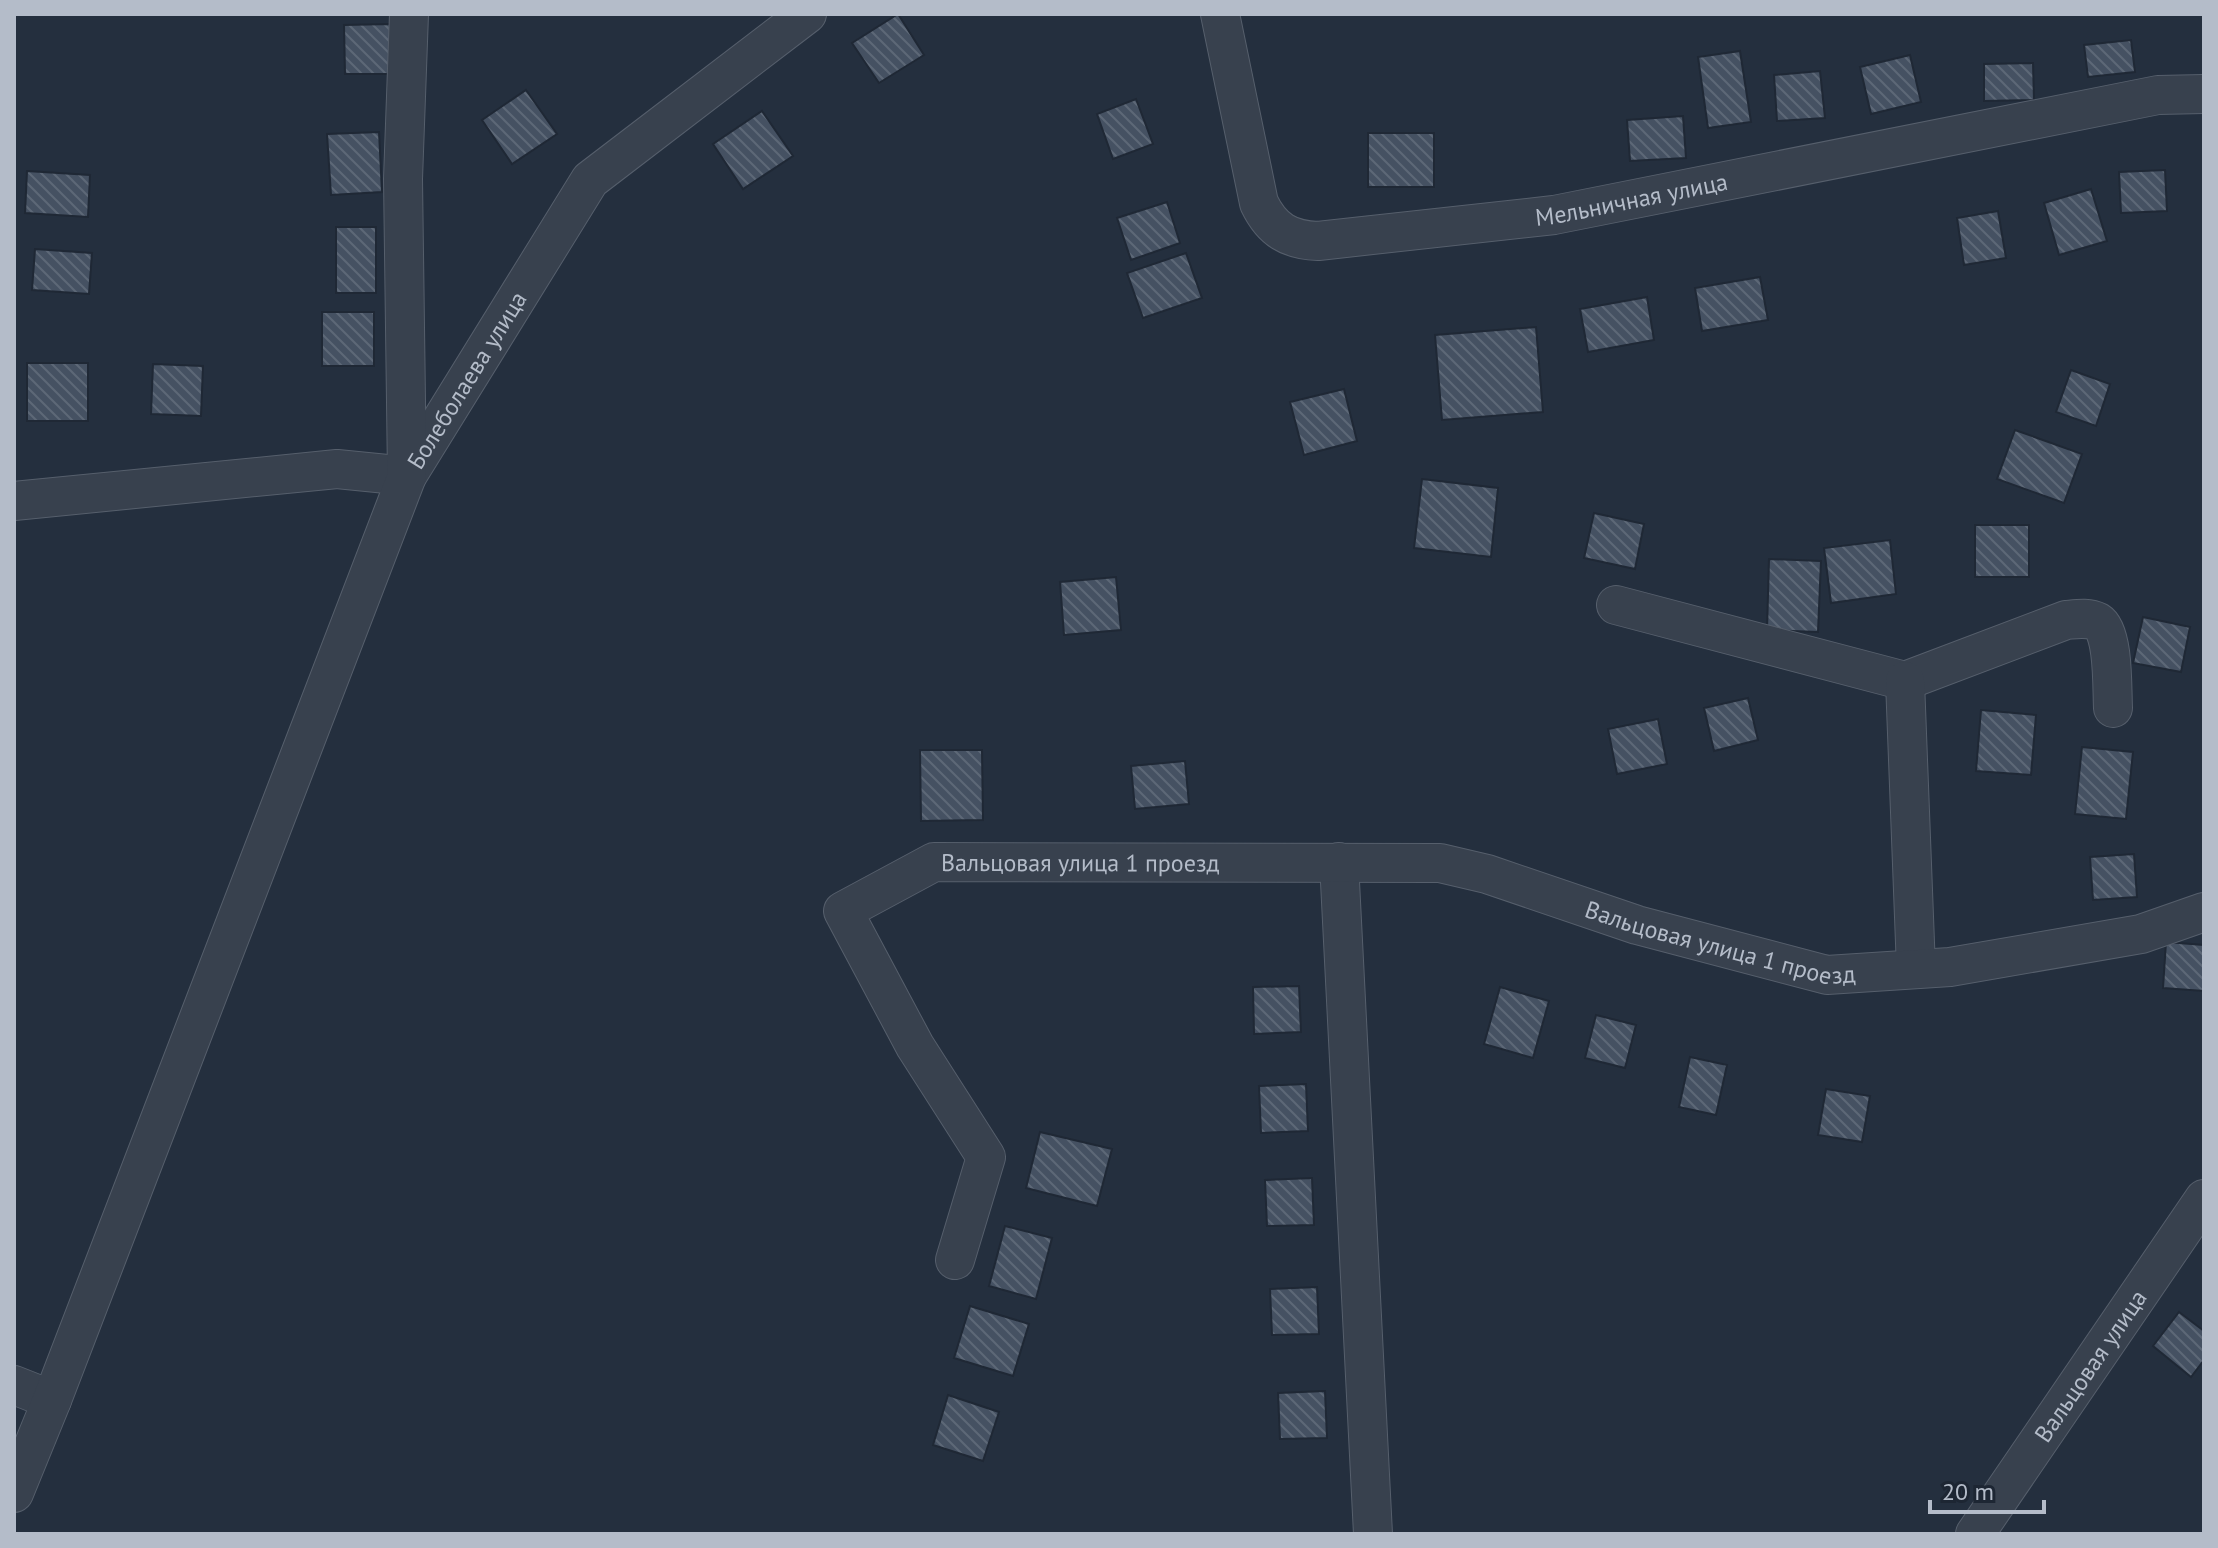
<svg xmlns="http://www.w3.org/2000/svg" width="2218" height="1548" viewBox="0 0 2218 1548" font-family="'PT Sans',sans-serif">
<defs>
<pattern id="building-back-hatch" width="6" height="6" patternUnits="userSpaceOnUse" patternTransform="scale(2)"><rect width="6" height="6" fill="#455162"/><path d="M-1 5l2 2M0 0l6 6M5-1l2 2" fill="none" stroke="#5d6877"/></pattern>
</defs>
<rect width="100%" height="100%" fill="#242f3e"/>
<!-- building -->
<g fill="url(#building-back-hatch)" stroke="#1f2835" stroke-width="2">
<polygon points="898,14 924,55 879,83 852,43"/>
<polygon points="390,24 391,74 345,74 344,25"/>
<polygon points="2131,40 2135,72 2088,77 2084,45"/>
<polygon points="1740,51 1751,122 1708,128 1698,57"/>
<polygon points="1910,55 1921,102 1871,114 1860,67"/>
<polygon points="2033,63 2034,100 1984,101 1984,64"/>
<polygon points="1820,71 1825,118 1777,121 1774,75"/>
<polygon points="526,90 557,134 512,164 482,120"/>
<polygon points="1136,99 1153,144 1113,159 1097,114"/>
<polygon points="762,111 793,156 743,189 713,144"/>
<polygon points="1683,116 1686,158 1630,161 1627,120"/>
<polygon points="379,132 382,192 331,195 327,134"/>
<rect x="1368" y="133" width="66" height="54"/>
<polygon points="2165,170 2167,211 2121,213 2119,172"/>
<polygon points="27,171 90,175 88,217 25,213"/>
<polygon points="2091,189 2107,241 2059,255 2044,203"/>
<polygon points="1167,202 1180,243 1131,260 1117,218"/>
<polygon points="1998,211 2006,258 1964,265 1957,218"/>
<rect x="336" y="227" width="40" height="66"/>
<polygon points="35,249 92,253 89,294 32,290"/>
<polygon points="1186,253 1202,298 1143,318 1127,273"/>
<polygon points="1760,277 1768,320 1702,331 1695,288"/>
<polygon points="1647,297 1654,340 1588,352 1580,309"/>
<rect x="322" y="312" width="52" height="54"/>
<polygon points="1536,327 1543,412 1442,420 1435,335"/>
<rect x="27" y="363" width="61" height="58"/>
<polygon points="153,364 203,366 201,416 151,414"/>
<polygon points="2071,370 2110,384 2096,426 2056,412"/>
<polygon points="1344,389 1357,441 1304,455 1290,402"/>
<polygon points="2015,430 2082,454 2064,503 1997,479"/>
<polygon points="1422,479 1498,488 1491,557 1414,548"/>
<polygon points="1594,513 1644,524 1635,569 1584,558"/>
<rect x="1975" y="525" width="54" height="52"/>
<polygon points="1890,540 1896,594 1831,603 1824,548"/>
<polygon points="1769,559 1821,561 1818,632 1767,630"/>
<polygon points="1116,577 1121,630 1064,635 1060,582"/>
<polygon points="2143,617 2190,627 2181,672 2133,663"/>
<polygon points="1748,698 1758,740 1714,751 1704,708"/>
<polygon points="1981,710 2036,715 2031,775 1976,771"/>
<polygon points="1658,719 1667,764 1617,774 1608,729"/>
<polygon points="2082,747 2133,752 2126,819 2075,814"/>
<polygon points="920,750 982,750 983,820 921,821"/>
<polygon points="1185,761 1189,804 1135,809 1131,766"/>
<polygon points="2134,854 2137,897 2093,900 2090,857"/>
<polygon points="2166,942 2204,945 2204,991 2163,988"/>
<polygon points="1299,986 1301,1032 1254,1034 1253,987"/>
<polygon points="1500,987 1549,1001 1533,1058 1484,1044"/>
<polygon points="1596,1015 1636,1025 1625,1068 1585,1058"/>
<polygon points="1690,1057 1727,1065 1716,1115 1679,1107"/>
<polygon points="1306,1084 1308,1131 1261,1133 1259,1086"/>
<polygon points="1826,1089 1870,1096 1862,1142 1818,1135"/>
<polygon points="1040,1132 1112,1149 1097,1206 1026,1188"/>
<polygon points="1312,1178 1314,1225 1267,1226 1265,1180"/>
<polygon points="1005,1226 1052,1238 1036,1299 989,1286"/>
<polygon points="1317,1287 1319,1334 1272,1335 1270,1289"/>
<polygon points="970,1306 1029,1324 1013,1376 954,1358"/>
<polygon points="2179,1312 2204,1331 2204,1360 2191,1377 2153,1346"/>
<polygon points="1325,1391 1327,1438 1280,1439 1278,1393"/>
<polygon points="948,1395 999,1412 983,1461 933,1445"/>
</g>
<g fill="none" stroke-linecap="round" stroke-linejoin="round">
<!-- street casing -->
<g stroke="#565f6c" stroke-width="40">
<g id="street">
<path id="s1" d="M 1220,14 L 1259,203 C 1272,230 1289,240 1318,241 L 1554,215 L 2158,95 L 2204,94"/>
<path id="s2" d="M 14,501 L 337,469 L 407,476 L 590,180 L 807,14"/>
<path d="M 1616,605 L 1905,681 L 2066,620 C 2077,619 2088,617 2098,622 C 2114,632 2112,689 2113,708"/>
<polyline points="1905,681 1916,969"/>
<polyline points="1339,862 1373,1534"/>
<path id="s3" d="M 955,1260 L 986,1157 L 915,1046 L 843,911 L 934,862 L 1440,863 L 1487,874 L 1637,925 L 1827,975 L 1950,967 L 2141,934 L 2204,912"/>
<polyline points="14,1385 52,1400"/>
<polyline points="14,1493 52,1400 407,476 403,179 409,14"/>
<path id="s4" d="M 1975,1534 L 2204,1199"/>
</g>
</g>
<!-- street -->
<use href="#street" stroke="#38414e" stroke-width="38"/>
</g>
<g text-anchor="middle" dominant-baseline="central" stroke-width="7" stroke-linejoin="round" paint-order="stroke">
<!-- street labels -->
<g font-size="24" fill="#b4bcc9" stroke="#1d2633">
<text stroke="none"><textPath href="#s1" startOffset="584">Мельничная улица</textPath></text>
<text stroke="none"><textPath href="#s2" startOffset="508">Болеболаева улица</textPath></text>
<text stroke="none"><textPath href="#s3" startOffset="642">Вальцовая улица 1 проезд</textPath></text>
<text stroke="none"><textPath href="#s3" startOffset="1294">Вальцовая улица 1 проезд</textPath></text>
<text stroke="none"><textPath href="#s4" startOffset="204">Вальцовая улица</textPath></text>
</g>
</g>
<!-- border -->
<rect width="2218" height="1548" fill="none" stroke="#b4bcc9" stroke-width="32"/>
<!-- scale -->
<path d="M1930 1500v12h114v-12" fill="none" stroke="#b4bcc9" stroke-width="4"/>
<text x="1942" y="1500" font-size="24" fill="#b4bcc9" stroke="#1d2633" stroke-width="6" paint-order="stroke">20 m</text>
</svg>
